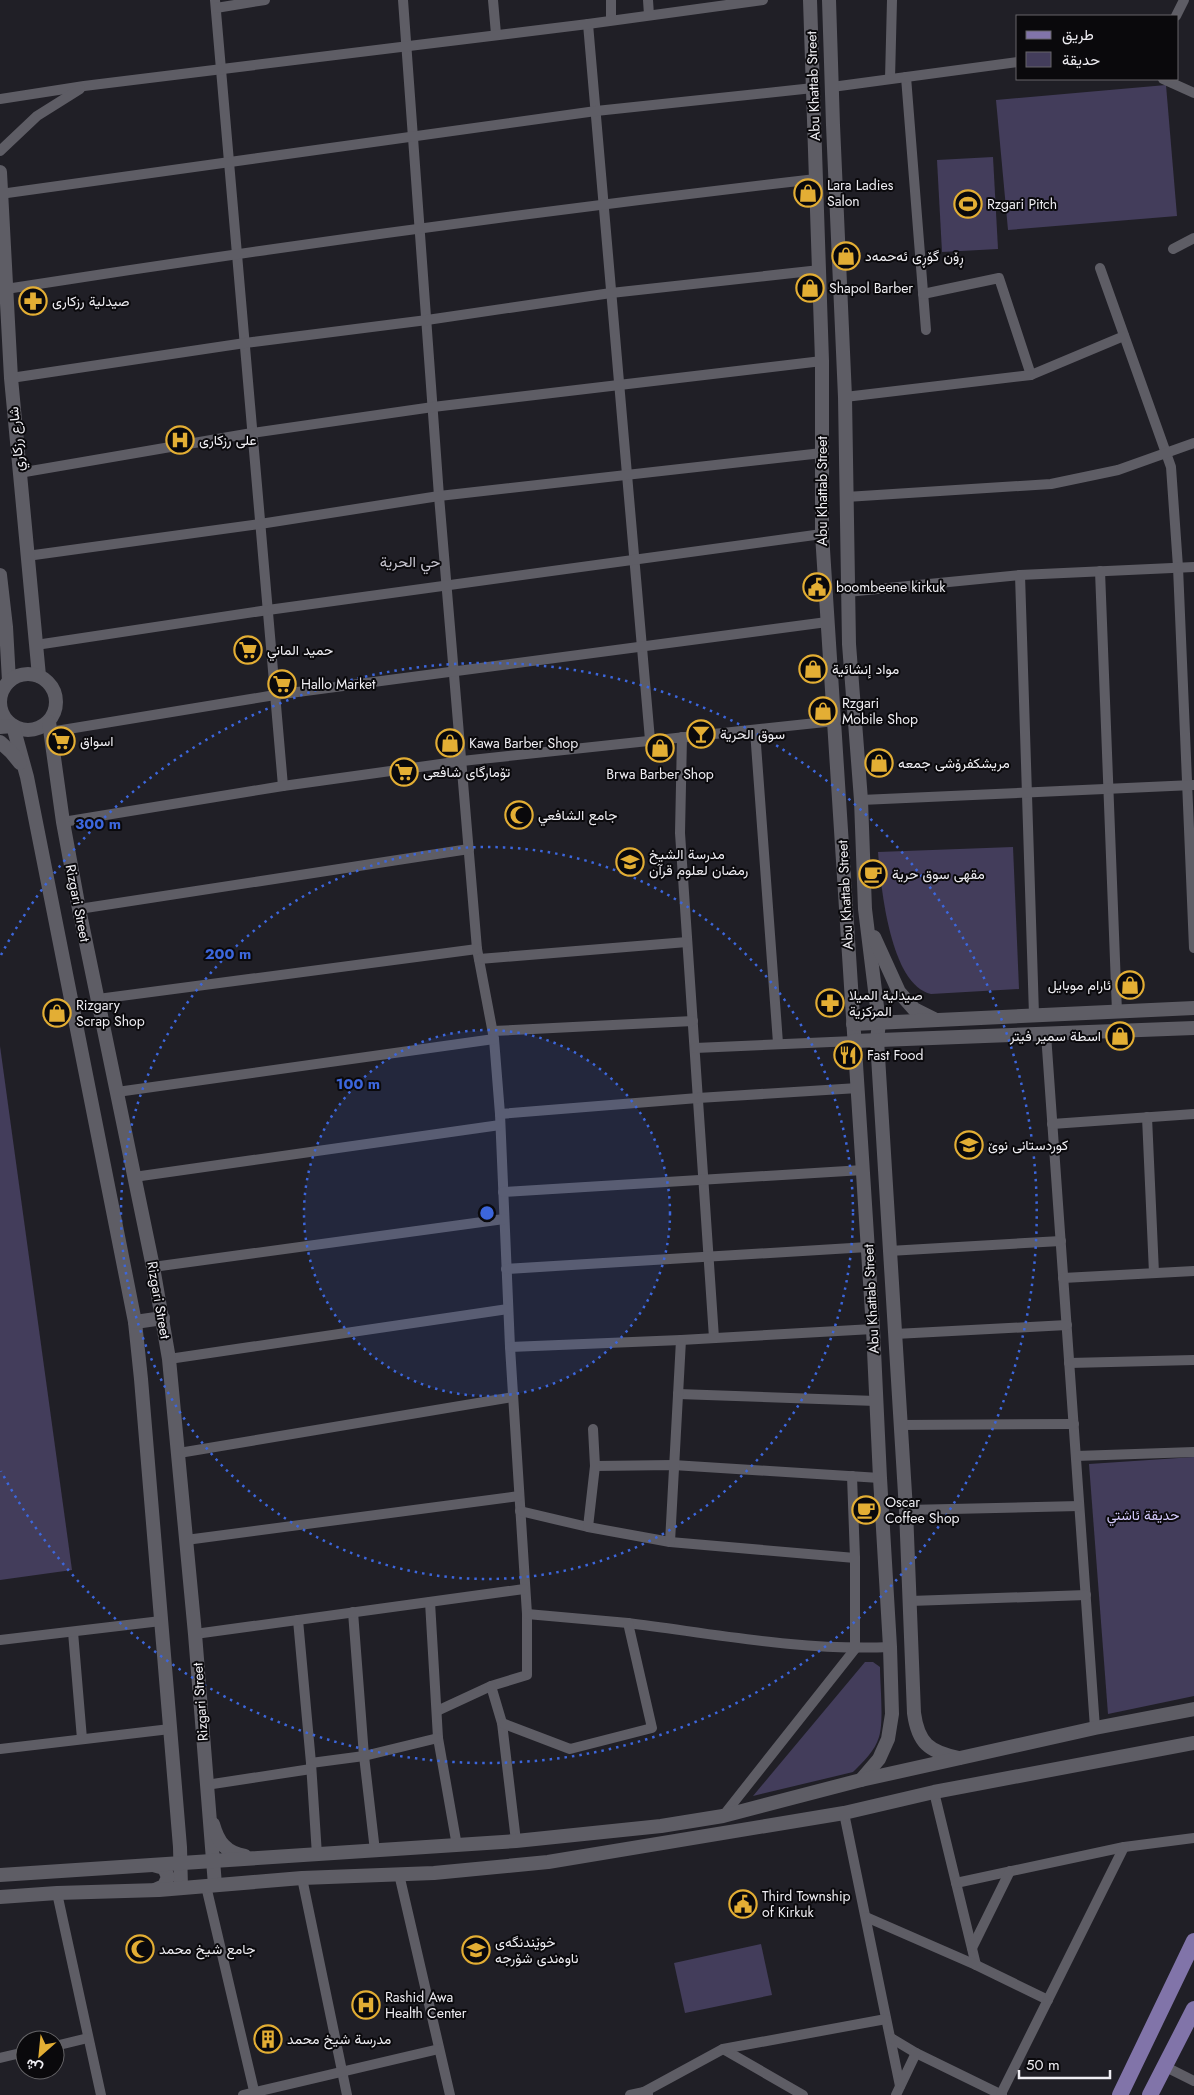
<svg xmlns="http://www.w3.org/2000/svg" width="1194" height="2095" viewBox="0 0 1194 2095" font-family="Jost,Vazirmatn,sans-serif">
<rect width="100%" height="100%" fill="#201f26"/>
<!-- green -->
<g fill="#433d5b">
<polygon points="1166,85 1177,216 1008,230 996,100"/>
<polygon points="993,157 998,249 942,252 937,160"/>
<path d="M 1013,847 L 1019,989 L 931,994 C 890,985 881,887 878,852 Z"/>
<polygon points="0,1046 72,1570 0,1580"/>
<polygon points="1194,1457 1194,1696 1108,1714 1089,1464"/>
<path d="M 865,1662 L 873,1662 L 880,1667 C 880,1685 884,1721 879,1737 C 875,1751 863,1762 853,1772 L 753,1796 Z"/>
<polygon points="761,1944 772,1995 685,2013 674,1963"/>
</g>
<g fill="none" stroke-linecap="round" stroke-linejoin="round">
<!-- street -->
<g stroke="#5e5d65" stroke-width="10">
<polyline points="215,0 283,786"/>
<polyline points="403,0 439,496 477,949 494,1039 500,1114 510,1347 527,1614 527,1675 491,1686 437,1711"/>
<polyline points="493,0 496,34"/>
<polyline points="611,0 611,20"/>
<polyline points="648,0 649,15"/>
<polyline points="216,8 265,0"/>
<polyline points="1176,16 1184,0"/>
<polyline points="588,24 650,740"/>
<polyline points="906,77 926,330"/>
<polyline points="890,79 892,0"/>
<polyline points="1163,79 1194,93"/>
<polyline points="832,87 1018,62"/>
<polyline points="0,99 84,86 588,24 763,0"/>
<polyline points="0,151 37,116 80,89"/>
<polyline points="0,194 596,111 813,88"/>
<polyline points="1173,249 1194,238"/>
<polyline points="1100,268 1171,467 1178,567 1194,948"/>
<path d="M 6,289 C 275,247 545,210 816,179"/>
<polyline points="923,294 999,278 1031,375"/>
<polyline points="11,378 245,343 427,320 611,293 820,270"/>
<polyline points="845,397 1031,375 1124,336"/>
<polyline points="19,473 252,433 433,407 822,361"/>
<polyline points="846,497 1051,484 1118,470 1194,443"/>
<polyline points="27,556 260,524 439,496 822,453"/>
<polyline points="1100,571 1117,1012"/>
<polyline points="1020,575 1034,1015"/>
<polyline points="847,592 1020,575 1194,567"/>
<polyline points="36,645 268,610 822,534"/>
<polyline points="755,731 778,1043"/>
<polyline points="50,732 275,695 827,622"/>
<polyline points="682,737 680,833 714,1338"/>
<polyline points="861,800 1193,785"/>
<polyline points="63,822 283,786 462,761 835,721"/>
<polyline points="79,909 469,849"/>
<polyline points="479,959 687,942"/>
<polyline points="98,999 477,949"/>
<polyline points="493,1031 693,1021"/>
<polyline points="1046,1034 1095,1728"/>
<polyline points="695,1048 854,1041"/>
<polyline points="117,1092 494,1039"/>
<polyline points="500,1114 698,1098 858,1088"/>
<polyline points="1147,1117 1154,1273"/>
<polyline points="1052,1124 1194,1114"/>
<polyline points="134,1177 500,1125"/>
<polyline points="503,1192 863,1170"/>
<polyline points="889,1251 1061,1241"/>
<polyline points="153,1267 504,1219"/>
<polyline points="506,1269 868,1247"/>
<polyline points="1063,1278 1194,1271"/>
<polyline points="895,1334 1067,1325"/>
<polyline points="510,1347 681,1340 873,1329"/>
<polyline points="169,1359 508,1309"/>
<polyline points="1069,1363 1194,1360"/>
<polyline points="678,1394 876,1401"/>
<polyline points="901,1425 1074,1424"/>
<polyline points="179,1453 513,1397"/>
<polyline points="1076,1456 1194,1452"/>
<polyline points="595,1466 673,1465 880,1478"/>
<polyline points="906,1510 1079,1506"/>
<polyline points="520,1511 588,1527 670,1542 855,1558"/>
<polyline points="588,1527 595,1466 593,1429"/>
<polyline points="186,1540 519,1496"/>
<polyline points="670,1542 681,1340"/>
<polyline points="910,1601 1086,1595"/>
<polyline points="430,1602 438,1738 457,1846"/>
<polyline points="353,1612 364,1756 375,1851"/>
<polyline points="298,1620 311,1763 317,1855"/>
<path d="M 628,1623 C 715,1634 802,1651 890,1647"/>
<polyline points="73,1632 82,1739"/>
<polyline points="195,1634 524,1589"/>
<polyline points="0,1640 161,1621"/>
<polyline points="491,1686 502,1723 516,1841"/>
<polyline points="502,1723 570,1749 652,1728 628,1623 527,1614"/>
<polyline points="0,1749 170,1729"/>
<polyline points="311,1763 364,1756 438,1738"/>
<polyline points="206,1785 311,1769"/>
<polyline points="934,1792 976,1965"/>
<polyline points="844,1813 900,2086"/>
<polyline points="723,1816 855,1649 855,1558 852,1476"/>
<polyline points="399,1874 450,2095"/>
<polyline points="302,1878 347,2095"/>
<polyline points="956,1883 1124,1847 1194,1838"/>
<polyline points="206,1886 255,2095"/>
<polyline points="57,1893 101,2095"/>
<polyline points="866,1917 976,1965 1048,2000"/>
<polyline points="972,1948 1010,1871"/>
<polyline points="891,2038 916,2053 1002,2095"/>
<polyline points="55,2046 88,2038"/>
<polyline points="723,2049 803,2095"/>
<polyline points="0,2058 25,2052"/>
<polyline points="1164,2066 1194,2081"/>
<polyline points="1001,2094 1124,1847"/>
<polyline points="243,2095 439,2049"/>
<polyline points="630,2095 644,2092 648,2094"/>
<polyline points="645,2095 644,2092 723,2049 886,2019"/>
<polyline points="896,2095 916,2053"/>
</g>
<!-- secondary -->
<g stroke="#5e5d65" stroke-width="14">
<polyline points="810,0 822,361 822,534 873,1329 880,1478 890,1647 892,1714 888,1739 879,1759 861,1780"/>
<path d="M 829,0 L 833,125 L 845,397 L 849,644 L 861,800 L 865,909 L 879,1023 L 877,1040 L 906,1510 L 914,1713 C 918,1743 929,1752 959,1758"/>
<polyline points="0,172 11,378 39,676"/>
<polyline points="0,575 6,627 9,681"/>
<circle cx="28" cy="702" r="28"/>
<polyline points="49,722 63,822 79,909 153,1267 169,1359 195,1634 215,1885"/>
<polyline points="0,727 13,726 27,777 135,1322 141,1379 180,1847 181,1888"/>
<polyline points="0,742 11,752 20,763"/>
<polyline points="874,937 899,992 914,1009 934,1019"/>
<polyline points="853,1024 1194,1008"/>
<polyline points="854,1041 1194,1028"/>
<polyline points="135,1322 163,1318"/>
<path d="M 213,1824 C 218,1842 226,1853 245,1856"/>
<polyline points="153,1865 164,1868 168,1877 164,1886 155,1890"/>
<polyline points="0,1875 516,1841 661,1826 723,1816 861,1780 1095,1728 1194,1709"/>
<polyline points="0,1897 57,1893 159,1890 302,1878 434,1873 548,1862 844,1813 934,1792 1194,1743"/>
</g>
<!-- primary -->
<g stroke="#8174a9" stroke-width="16">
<polyline points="1120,2095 1194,1941"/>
<polyline points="1150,2095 1194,2009"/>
</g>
</g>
<!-- distance rings -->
<circle cx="487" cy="1213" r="183" fill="#3c66dc" fill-opacity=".12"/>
<g fill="none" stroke="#3c66dc" stroke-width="2.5" stroke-dasharray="2.5 5">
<circle cx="487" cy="1213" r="183"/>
<circle cx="487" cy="1213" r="366"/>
<path d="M1 955A550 550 0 1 1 1 1471"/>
</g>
<!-- icons -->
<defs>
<g id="shop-ring" transform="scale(1.4375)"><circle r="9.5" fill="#0a090c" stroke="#e3ae34" stroke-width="1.5"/><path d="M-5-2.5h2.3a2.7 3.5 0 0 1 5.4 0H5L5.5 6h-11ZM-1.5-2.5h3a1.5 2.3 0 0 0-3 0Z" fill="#e3ae34"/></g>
<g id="stadium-ring" transform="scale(1.4375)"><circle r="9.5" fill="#0a090c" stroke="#e3ae34" stroke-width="1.5"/><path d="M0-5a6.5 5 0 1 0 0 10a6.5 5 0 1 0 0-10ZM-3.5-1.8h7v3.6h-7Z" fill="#e3ae34"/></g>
<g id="pharmacy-ring" transform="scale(1.4375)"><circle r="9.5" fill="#0a090c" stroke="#e3ae34" stroke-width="1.5"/><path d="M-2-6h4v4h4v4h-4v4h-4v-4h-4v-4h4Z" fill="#e3ae34"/></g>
<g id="hospital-ring" transform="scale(1.4375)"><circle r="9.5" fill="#0a090c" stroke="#e3ae34" stroke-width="1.5"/><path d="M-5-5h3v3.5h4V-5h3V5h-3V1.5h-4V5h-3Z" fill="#e3ae34"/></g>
<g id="civic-ring" transform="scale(1.4375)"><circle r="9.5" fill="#0a090c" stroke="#e3ae34" stroke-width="1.5"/><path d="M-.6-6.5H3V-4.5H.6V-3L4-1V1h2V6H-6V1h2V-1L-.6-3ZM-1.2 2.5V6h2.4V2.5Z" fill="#e3ae34"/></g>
<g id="supermarket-ring" transform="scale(1.4375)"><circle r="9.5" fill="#0a090c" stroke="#e3ae34" stroke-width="1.5"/><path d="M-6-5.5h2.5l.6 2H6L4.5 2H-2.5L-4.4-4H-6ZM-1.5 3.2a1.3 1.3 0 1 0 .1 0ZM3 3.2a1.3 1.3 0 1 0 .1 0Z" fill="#e3ae34"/></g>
<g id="bar-ring" transform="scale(1.4375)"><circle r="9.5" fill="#0a090c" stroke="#e3ae34" stroke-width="1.5"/><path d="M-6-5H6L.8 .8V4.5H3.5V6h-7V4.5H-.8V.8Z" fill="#e3ae34"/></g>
<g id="mosque-ring" transform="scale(1.4375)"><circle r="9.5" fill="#0a090c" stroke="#e3ae34" stroke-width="1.5"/><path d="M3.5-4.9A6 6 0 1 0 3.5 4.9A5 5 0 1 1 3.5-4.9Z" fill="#e3ae34"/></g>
<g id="school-ring" transform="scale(1.4375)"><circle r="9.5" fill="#0a090c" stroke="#e3ae34" stroke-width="1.5"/><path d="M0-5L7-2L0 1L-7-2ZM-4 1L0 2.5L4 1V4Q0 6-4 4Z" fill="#e3ae34"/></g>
<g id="cafe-ring" transform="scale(1.4375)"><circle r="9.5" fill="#0a090c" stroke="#e3ae34" stroke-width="1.5"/><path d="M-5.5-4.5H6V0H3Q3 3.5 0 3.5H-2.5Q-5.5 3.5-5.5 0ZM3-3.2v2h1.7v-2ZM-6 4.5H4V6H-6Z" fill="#e3ae34"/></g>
<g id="restaurant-ring" transform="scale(1.4375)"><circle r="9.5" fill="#0a090c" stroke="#e3ae34" stroke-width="1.5"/><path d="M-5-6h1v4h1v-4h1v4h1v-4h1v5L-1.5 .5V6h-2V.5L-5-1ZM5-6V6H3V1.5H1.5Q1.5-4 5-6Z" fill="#e3ae34"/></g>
<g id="building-ring" transform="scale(1.4375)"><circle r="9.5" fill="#0a090c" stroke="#e3ae34" stroke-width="1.5"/><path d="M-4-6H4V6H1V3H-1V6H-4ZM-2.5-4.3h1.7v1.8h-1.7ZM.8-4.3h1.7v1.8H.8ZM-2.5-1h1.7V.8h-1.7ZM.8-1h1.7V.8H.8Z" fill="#e3ae34"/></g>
</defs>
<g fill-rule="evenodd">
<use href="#shop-ring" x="808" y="193"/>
<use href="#stadium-ring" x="968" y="204"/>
<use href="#shop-ring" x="846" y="256"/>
<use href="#shop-ring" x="810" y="288"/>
<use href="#pharmacy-ring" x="33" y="301"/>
<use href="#hospital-ring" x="180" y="440"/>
<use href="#civic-ring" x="817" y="587"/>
<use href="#supermarket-ring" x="248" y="650"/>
<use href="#shop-ring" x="813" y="669"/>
<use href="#supermarket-ring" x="282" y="684"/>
<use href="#shop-ring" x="823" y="711"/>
<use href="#bar-ring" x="701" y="734"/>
<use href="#supermarket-ring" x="61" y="741"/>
<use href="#shop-ring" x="450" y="743"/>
<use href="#shop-ring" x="660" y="748"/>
<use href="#shop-ring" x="879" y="763"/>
<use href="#supermarket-ring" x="404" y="772"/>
<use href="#mosque-ring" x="519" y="815"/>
<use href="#school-ring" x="630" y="862"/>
<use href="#cafe-ring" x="873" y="874"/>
<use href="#shop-ring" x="1130" y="985"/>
<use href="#pharmacy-ring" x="830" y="1003"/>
<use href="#shop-ring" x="57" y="1013"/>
<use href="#shop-ring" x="1120" y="1036"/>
<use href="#restaurant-ring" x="848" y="1055"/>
<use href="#school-ring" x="969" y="1145"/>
<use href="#cafe-ring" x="866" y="1510"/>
<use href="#civic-ring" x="743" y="1904"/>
<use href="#mosque-ring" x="140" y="1949"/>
<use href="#school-ring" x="476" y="1950"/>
<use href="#hospital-ring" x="366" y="2005"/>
<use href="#building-ring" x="268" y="2039"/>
</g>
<g text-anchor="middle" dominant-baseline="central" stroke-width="4" stroke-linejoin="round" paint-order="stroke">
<!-- street labels -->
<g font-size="14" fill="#efeef3" stroke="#0a090c">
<text transform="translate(813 86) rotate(-92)">Abu Khattab Street</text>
<text transform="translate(16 439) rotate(-95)">شارع رزكاري</text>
<text transform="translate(822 491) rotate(-90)">Abu Khattab Street</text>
<text transform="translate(845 895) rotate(-93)">Abu Khattab Street</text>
<text transform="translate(78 903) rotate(79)">Rizgari Street</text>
<text transform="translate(871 1299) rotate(-93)">Abu Khattab Street</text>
<text transform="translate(159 1300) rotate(80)">Rizgari Street</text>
<text transform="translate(200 1702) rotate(-94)">Rizgari Street</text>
</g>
<!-- poi labels -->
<g font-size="14" fill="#efeef3" stroke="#0a090c" text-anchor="start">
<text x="827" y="185">Lara Ladies<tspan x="827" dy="16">Salon</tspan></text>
<text x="987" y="204">Rzgari Pitch</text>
<text x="865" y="256">ڕۆن گۆڕی ئەحمەد</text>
<text x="829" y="288">Shapol Barber</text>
<text x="52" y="301">صيدلية رزكارى</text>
<text x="199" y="440">على رزكارى</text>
<text x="836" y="587">boombeene kirkuk</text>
<text x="267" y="650">حميد الماني</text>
<text x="832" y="669">مواد إنشائية</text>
<text x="301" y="684">Hallo Market</text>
<text x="842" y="703">Rzgari<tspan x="842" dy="16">Mobile Shop</tspan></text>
<text x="720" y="734">سوق الحرية</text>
<text x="80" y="741">اسواق</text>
<text x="469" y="743">Kawa Barber Shop</text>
<text x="898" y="763">مریشکفرۆشی جمعە</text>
<text x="423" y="772">تۆمارگاى شافعى</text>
<text x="660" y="774" text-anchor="middle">Brwa Barber Shop</text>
<text x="538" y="815">جامع الشافعي</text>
<text x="649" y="854">مدرسة الشيخ<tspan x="649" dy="16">رمضان لعلوم قرآن</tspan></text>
<text x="892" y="874">مقهى سوق حرية</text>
<text x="1111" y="985" text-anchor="end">ئارام موبايل</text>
<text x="849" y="995">صيدلية الميلا<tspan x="849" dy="16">المركزية</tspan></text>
<text x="76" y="1005">Rizgary<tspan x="76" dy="16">Scrap Shop</tspan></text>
<text x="1101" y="1036" text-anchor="end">اسطة سمير فيتر</text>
<text x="867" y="1055">Fast Food</text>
<text x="988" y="1145">کوردستانی نوێ</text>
<text x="885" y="1502">Oscar<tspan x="885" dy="16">Coffee Shop</tspan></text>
<text x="762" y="1896">Third Township<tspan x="762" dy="16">of Kirkuk</tspan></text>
<text x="495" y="1942">خوێندنگەی<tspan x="495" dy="16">ناوەندی شۆرجە</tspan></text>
<text x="159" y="1949">جامع شيخ محمد</text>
<text x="385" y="1997">Rashid Awa<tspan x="385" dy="16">Health Center</tspan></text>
<text x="287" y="2039">مدرسة شيخ محمد</text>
</g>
<!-- park labels -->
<g font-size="14" fill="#d5cbfc" stroke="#0a090c">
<text x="1143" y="1515">حديقة ئاشتي</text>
</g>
<!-- neighbourhood labels -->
<g font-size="15" fill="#c8c6d0" stroke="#0a090c">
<text x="410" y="562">حي الحرية</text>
</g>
</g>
<circle cx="487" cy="1213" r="8" fill="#3c66dc" stroke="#0a090c" stroke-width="2.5"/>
<g font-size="15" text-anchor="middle" font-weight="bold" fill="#3c66dc" stroke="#0a090c" stroke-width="4" stroke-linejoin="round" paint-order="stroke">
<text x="98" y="829">300 m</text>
<text x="228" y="959">200 m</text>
<text x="358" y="1089">100 m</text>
</g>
<!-- legend -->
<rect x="1016" y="15" width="162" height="65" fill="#0a090c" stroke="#666568"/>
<rect x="1026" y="31" width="25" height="8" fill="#8174a9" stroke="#666568"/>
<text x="1062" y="40" font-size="15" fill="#efeef3">طريق</text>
<rect x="1026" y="52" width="25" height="15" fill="#433d5b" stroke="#666568"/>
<text x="1062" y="65" font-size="15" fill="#efeef3">حديقة</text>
<!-- north arrow -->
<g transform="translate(40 2055) rotate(207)"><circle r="24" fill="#0a090c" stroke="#666568"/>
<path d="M0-4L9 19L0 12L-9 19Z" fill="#e3ae34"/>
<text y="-8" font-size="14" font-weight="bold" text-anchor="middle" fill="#efeef3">ش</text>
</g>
<!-- scale -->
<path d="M1019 2070v8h91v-8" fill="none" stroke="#efeef3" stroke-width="2.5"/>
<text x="1026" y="2070" font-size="15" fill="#efeef3" stroke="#0a090c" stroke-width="4" paint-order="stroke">50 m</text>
</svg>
